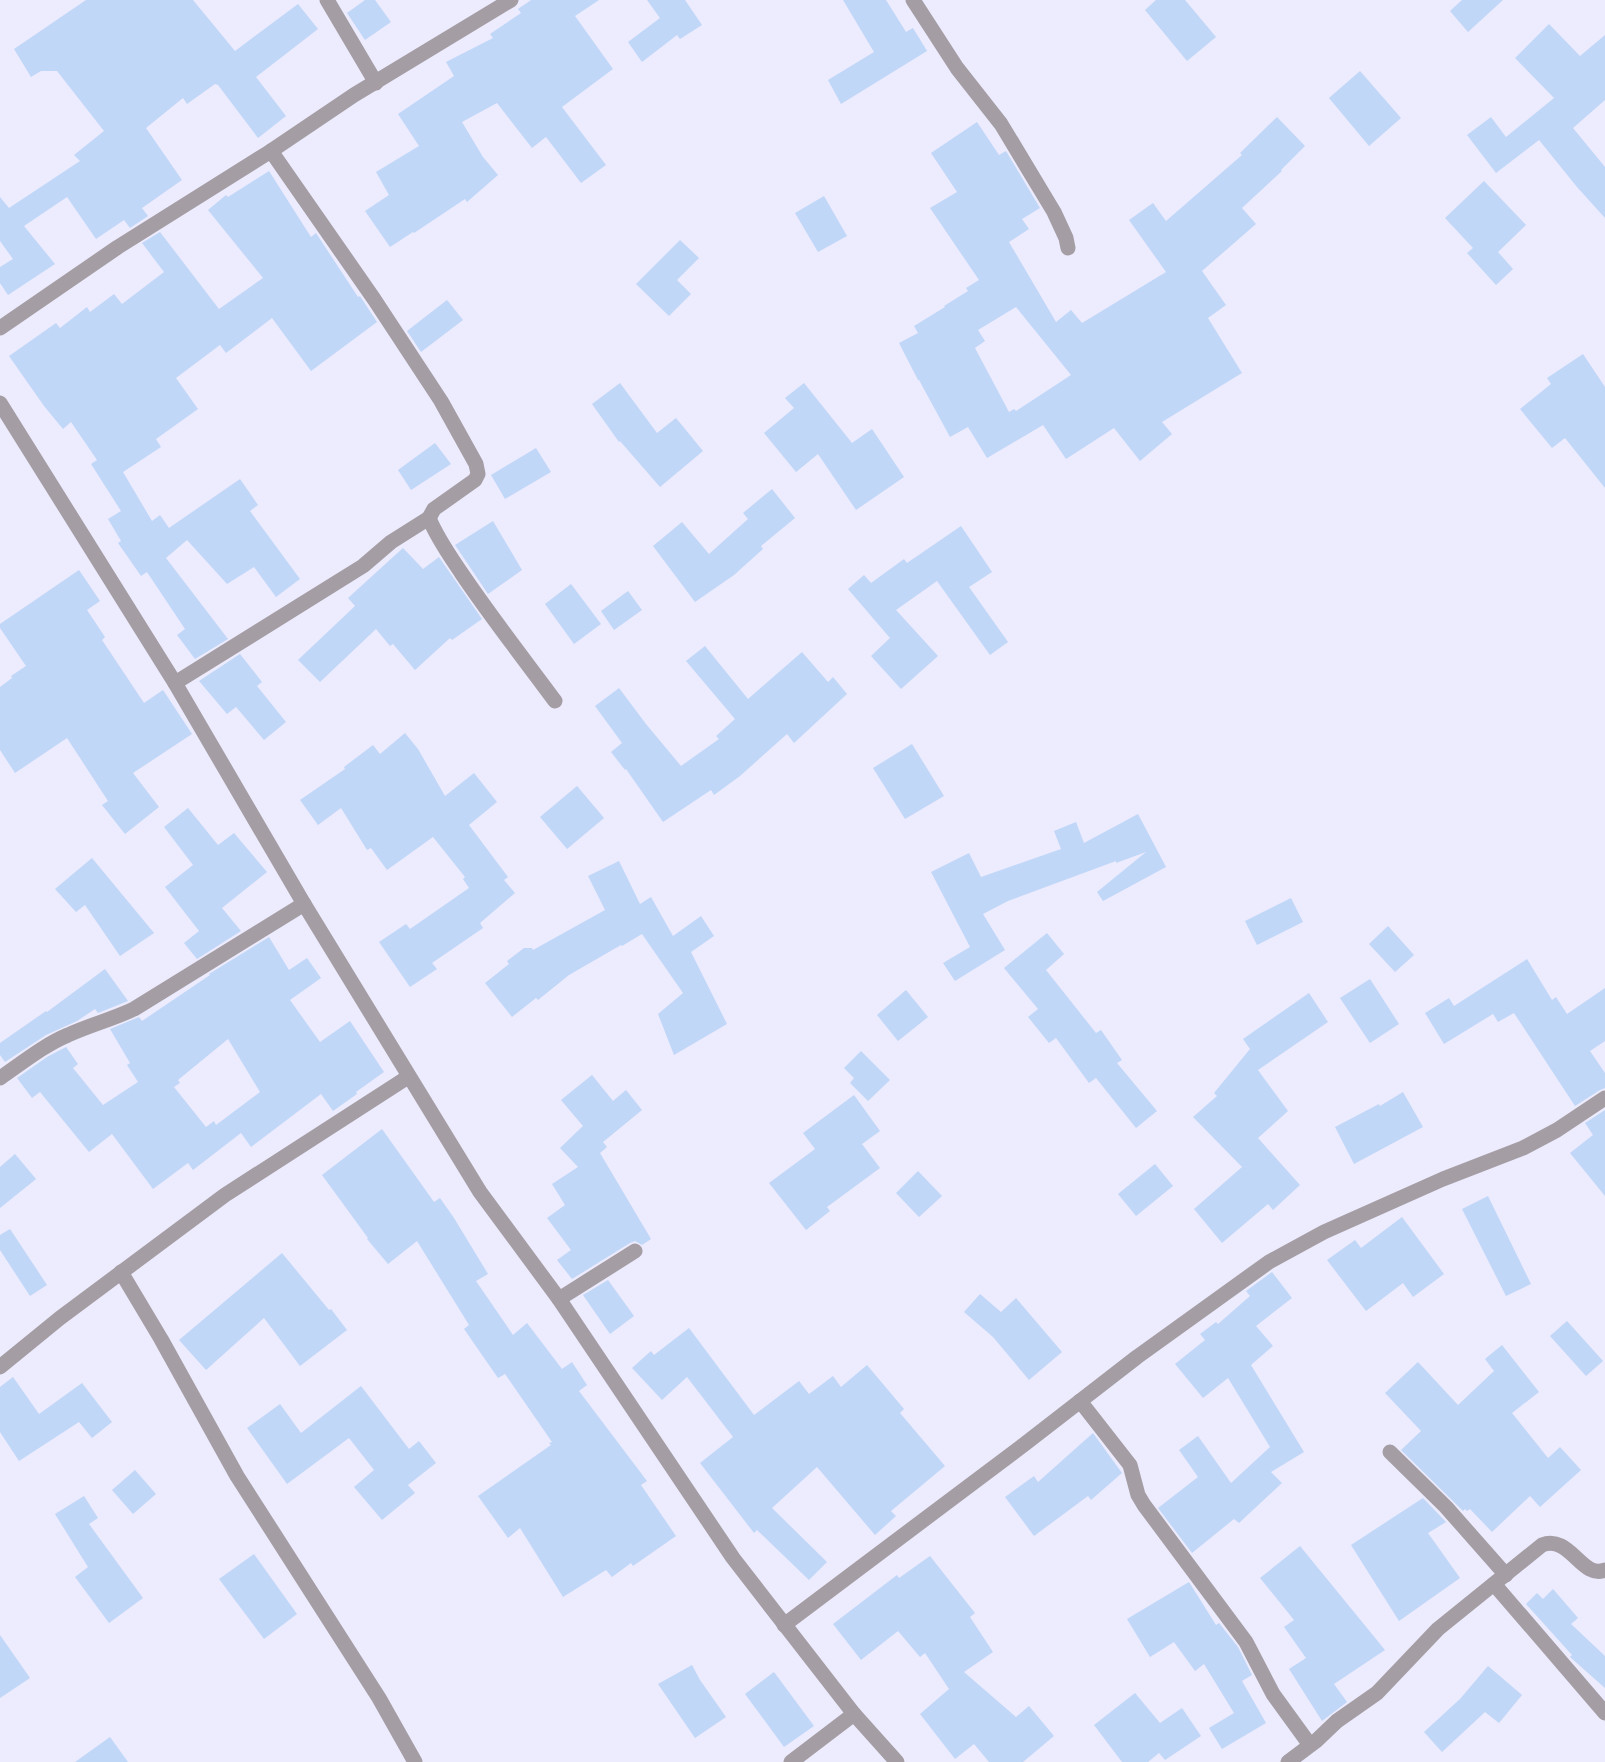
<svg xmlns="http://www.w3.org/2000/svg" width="1605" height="1762" viewBox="0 0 1605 1762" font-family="Merriweather,serif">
<rect width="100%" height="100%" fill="#edebfe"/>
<!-- building -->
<g fill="#c0d7f8" fill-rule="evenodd">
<polygon points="86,0 193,0 235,51 298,4 318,29 256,77 286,116 258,138 218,85 215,84 187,104 183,98 146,128 182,180 142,208 148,216 130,228 124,220 96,239 67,197 24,226 55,264 8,295 0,283 0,267 13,259 0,241 0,197 9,208 80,161 74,155 104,131 57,71 41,71 31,77 14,49"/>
<polygon points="365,0 375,0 391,22 365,40 347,13"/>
<polygon points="531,0 599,0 575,16 613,69 562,107 606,165 581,183 546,137 532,148 497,103 462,122 483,157 498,175 467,202 465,199 414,233 413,232 390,247 365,211 389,195 376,172 419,146 398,114 454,76 446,62 493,38 490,34 521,13 518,9"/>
<polygon points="647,0 685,0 702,25 680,39 677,35 642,62 628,42 660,18"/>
<polygon points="843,0 886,0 906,32 913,28 927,51 841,104 828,80 874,52"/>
<polygon points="1156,0 1185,0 1216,37 1187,61 1145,10"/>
<polygon points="1462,0 1503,0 1468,32 1450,11"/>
<polygon points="1549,24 1580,56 1605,35 1605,100 1573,128 1605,167 1605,218 1577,187 1539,140 1496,173 1467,135 1491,117 1506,137 1554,98 1515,58"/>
<polygon points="1360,71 1401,118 1369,146 1329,98"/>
<path d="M 1277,117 L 1305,146 L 1281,170 L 1282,171 L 1242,208 L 1256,224 L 1202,271 L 1226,305 L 1208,318 L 1242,373 L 1162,422 L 1172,434 L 1140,461 L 1114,428 L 1066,459 L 1043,425 L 987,458 L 968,427 L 950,437 L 919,380 L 918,380 L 899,343 L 918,333 L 914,326 L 945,307 L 944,306 L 968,291 L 966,288 L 979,280 L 930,208 L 957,192 L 931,153 L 977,122 L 999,155 L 1006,151 L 1040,208 L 1022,219 L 1029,229 L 1009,242 L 1056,322 L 1071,310 L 1082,323 L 1166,272 L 1129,220 L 1153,203 L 1166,221 L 1242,155 L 1240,153 ZM 1016,307 L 1071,375 L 1016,411 L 1014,409 L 1009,412 L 975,348 L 985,341 L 978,330 Z"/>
<polygon points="269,171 311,237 316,233 358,297 360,296 377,322 311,371 272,318 226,353 220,345 176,378 198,409 156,439 161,447 123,472 152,521 160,515 169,528 240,479 258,505 250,511 300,579 276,597 254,567 227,584 187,540 166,558 228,639 195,659 177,635 185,629 147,572 141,576 118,543 121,541 108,519 121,511 91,464 97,460 71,422 63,429 44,406 9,356 56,323 60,328 87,307 90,312 114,294 122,304 164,272 142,243 160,232 219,309 263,278 208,210 226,195 228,197"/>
<polygon points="1484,181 1526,225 1498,252 1513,269 1496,285 1467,253 1473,248 1445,218"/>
<polygon points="824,196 847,236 818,252 795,213"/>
<polygon points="680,240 699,258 677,280 691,294 669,316 636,284"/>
<polygon points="447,300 463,320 421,352 407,331"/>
<polygon points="1583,354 1605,387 1605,488 1565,438 1552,448 1520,409 1551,384 1547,378"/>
<polygon points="620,383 657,433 676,418 703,451 660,487 620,441 619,442 592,404"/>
<polygon points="804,383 852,443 872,429 904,477 856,510 818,454 796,472 764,433 794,408 785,398"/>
<polygon points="435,443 451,464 411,490 398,470"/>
<polygon points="536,448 551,472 505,499 491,475"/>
<polygon points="772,489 795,518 761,546 763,549 734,575 695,602 653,546 682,522 709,554 748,519 743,513"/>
<polygon points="493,521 522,570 488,594 455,545"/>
<polygon points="961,526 992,572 969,587 1008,642 990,655 937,581 896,610 938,656 901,689 871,656 890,638 848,589 864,575 871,583 904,559 907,563"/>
<polygon points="403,548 423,569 439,557 482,619 452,640 450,638 415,670 393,644 390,646 376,629 320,682 298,660 355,606 348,598"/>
<polygon points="79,570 100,601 87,610 105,637 102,640 144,703 163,690 192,734 133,773 159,807 125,834 102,805 108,801 67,738 15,773 0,750 0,687 12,678 11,676 26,666 0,628 0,624"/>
<polygon points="571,584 601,624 574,644 545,604"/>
<polygon points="628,591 642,610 614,630 601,611"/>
<polygon points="705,646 748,699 802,652 828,682 833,677 847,694 794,743 787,734 740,776 714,795 711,790 663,822 626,769 625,770 611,752 622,743 595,706 619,688 646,724 681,766 719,739 716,736 735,719 686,661"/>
<polygon points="240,654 262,682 257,686 286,722 264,740 236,707 227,714 199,681"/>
<polygon points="405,733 418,749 445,796 474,773 497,802 469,825 508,877 504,880 515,893 480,923 483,928 432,963 437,969 410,987 379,942 406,924 410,929 469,888 463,879 465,877 433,837 387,870 371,848 367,850 341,808 318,825 300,800 345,769 344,767 373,745 380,754"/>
<polygon points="912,744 944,796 905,819 873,768"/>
<polygon points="577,786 604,818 567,849 540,817"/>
<polygon points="188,808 218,845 234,833 267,872 222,908 241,931 197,959 184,943 199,931 165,887 193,865 164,827"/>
<polygon points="1138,814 1166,867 1103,901 1097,892 1146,852 1116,863 1116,861 1008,901 983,914 1005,950 955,981 943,963 970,947 931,872 969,853 981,877 1061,849 1054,831 1076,822 1084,843"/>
<polygon points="92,858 154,933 120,956 85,905 76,912 55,889"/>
<polygon points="619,861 640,904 651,897 673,936 701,916 714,936 691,952 727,1024 674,1055 658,1014 683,993 642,934 622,946 621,945 569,975 538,1000 536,998 512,1017 485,983 509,964 507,961 524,948 532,948 533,950 605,910 588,876"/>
<polygon points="1291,898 1303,922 1257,945 1245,921"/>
<polygon points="1388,926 1414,955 1395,972 1369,944"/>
<polygon points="1047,933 1064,954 1046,970 1096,1033 1101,1030 1122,1060 1117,1063 1157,1111 1136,1128 1096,1078 1089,1083 1056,1038 1049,1043 1028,1017 1038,1009 1004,968"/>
<path d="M 269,937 L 289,970 L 307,958 L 321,978 L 290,1000 L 320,1042 L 350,1021 L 384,1072 L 356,1092 L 357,1094 L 333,1111 L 321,1094 L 251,1147 L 241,1133 L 193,1170 L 188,1163 L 153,1189 L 112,1134 L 89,1152 L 40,1092 L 32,1098 L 17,1078 L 47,1057 L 66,1047 L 78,1064 L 73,1068 L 103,1105 L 138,1082 L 127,1065 L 130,1063 L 110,1029 L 139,1017 L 142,1021 L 210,975 L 209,974 ZM 228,1039 L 260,1092 L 216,1125 L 214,1121 L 206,1127 L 174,1087 L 180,1083 L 178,1080 Z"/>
<polygon points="1527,959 1552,1000 1556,997 1567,1014 1605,988 1605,1041 1590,1051 1605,1073 1605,1088 1600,1090 1575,1106 1514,1013 1498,1022 1493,1014 1444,1044 1425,1013 1449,998 1454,1006"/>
<polygon points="105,969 128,1001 98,1013 95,1009 77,1021 46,1035 5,1062 0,1055 0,1043 46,1011 47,1012"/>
<polygon points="1370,979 1399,1024 1370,1043 1340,998"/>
<polygon points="906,990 928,1017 898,1041 877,1015"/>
<polygon points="1309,993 1328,1022 1258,1070 1288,1111 1258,1138 1300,1185 1273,1210 1268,1204 1222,1243 1194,1209 1242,1167 1193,1117 1217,1096 1214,1093 1250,1049 1243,1039"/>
<polygon points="861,1051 890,1080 868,1101 850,1083 854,1078 844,1068"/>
<polygon points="592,1075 613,1101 626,1090 642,1110 603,1142 607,1147 600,1153 651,1239 642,1245 635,1241 630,1243 572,1279 557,1260 571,1250 547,1218 565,1205 552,1184 578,1167 560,1148 583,1126 561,1100"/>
<polygon points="1403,1092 1423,1127 1354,1164 1335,1127 1379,1104 1380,1106"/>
<polygon points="854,1095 880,1131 862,1144 880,1168 827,1207 830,1211 806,1230 769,1183 815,1149 803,1133"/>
<polygon points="1605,1110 1605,1196 1570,1153 1593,1135 1585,1123"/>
<polygon points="382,1129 434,1202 440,1198 454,1218 488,1274 476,1281 513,1335 527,1323 562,1369 572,1362 587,1385 579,1391 647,1481 641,1485 676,1536 633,1566 631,1563 612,1577 606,1570 563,1597 520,1528 508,1538 478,1496 551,1445 549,1443 552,1442 505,1374 498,1378 464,1329 469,1325 417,1241 388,1264 367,1239 368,1238 322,1175"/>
<polygon points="15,1154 36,1179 0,1208 0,1167"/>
<polygon points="1155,1164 1173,1186 1136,1216 1118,1194"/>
<polygon points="918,1171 942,1196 919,1217 896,1193"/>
<polygon points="1488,1196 1531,1284 1506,1296 1462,1209"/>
<polygon points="1402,1217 1444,1274 1413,1297 1403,1283 1366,1311 1327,1260 1355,1240 1361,1248"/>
<polygon points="10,1229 47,1285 30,1296 0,1250 0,1235"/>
<polygon points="282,1253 329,1310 331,1309 347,1330 300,1366 264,1318 206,1370 179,1340"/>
<polygon points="1272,1272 1292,1298 1256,1326 1273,1346 1251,1365 1304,1452 1271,1472 1282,1483 1239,1523 1234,1519 1192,1553 1158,1508 1198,1477 1179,1450 1198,1436 1231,1483 1270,1447 1228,1378 1203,1398 1175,1364 1205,1340 1200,1334 1216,1322 1218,1324 1250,1296 1246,1291"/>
<polygon points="608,1280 634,1316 610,1334 583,1295"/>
<polygon points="980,1294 1001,1312 1016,1298 1062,1352 1029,1380 993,1337 964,1312"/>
<polygon points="1567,1321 1603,1361 1586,1376 1550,1336"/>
<polygon points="689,1328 754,1415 799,1381 809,1394 833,1376 841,1387 867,1365 904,1409 900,1413 945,1466 891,1511 896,1516 875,1535 817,1467 772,1508 827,1562 809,1580 757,1530 754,1533 700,1463 733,1437 687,1377 662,1400 632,1368 651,1351 654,1355"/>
<polygon points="1502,1345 1539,1392 1512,1413 1548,1458 1560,1447 1581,1470 1540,1507 1530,1496 1492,1532 1470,1509 1467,1511 1465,1509 1463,1511 1401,1450 1421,1431 1385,1393 1418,1362 1458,1405 1494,1371 1485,1359"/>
<polygon points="13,1377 39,1414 82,1383 112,1422 92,1438 79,1422 19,1461 0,1432 0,1387"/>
<polygon points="361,1386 409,1449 419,1441 436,1463 408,1485 415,1493 382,1520 354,1487 374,1470 349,1438 287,1484 247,1428 280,1404 301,1433"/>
<polygon points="1093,1433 1122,1473 1091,1500 1088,1496 1034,1536 1005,1497 1034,1476 1038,1482"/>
<polygon points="135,1470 156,1494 133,1514 112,1490"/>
<polygon points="84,1496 98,1518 89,1524 143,1598 109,1623 75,1577 88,1567 55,1514"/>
<polygon points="1423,1498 1446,1522 1428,1533 1460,1578 1399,1621 1351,1545"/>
<polygon points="1300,1546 1385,1650 1334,1684 1347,1702 1322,1721 1289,1669 1306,1658 1284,1627 1294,1620 1260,1578"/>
<polygon points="254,1554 297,1614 264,1639 219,1579"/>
<polygon points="930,1556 975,1613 970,1617 993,1652 964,1672 1016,1717 1029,1706 1054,1736 1023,1762 989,1762 974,1744 955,1759 920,1714 949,1689 925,1653 920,1657 898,1631 861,1660 833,1624 897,1575 899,1578"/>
<polygon points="1189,1582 1216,1625 1219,1623 1238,1647 1252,1675 1242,1681 1266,1723 1222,1749 1209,1728 1234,1713 1204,1664 1195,1671 1174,1642 1150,1657 1127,1619"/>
<polygon points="1553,1589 1578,1618 1571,1624 1605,1656 1605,1688 1570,1657 1572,1655 1526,1604 1537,1593 1543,1599"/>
<polygon points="0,1635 30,1678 0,1698"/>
<polygon points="692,1665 700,1680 726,1717 695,1738 658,1684"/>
<polygon points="1488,1666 1522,1695 1499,1723 1485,1712 1442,1752 1424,1732 1460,1699"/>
<polygon points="774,1672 814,1726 784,1747 745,1694"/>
<polygon points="1135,1693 1160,1723 1182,1708 1201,1736 1165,1760 1159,1753 1148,1762 1122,1762 1094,1725"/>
<polygon points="110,1737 128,1762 75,1762"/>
</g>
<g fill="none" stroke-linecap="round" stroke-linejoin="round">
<!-- minor -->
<g stroke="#a49da4" stroke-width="15">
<polyline points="327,0 376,83"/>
<polyline points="913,0 957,68 1001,124 1054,212 1066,238 1068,248"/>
<polyline points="0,328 118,247 271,151 354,95 511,0"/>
<polyline points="0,403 175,683 304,904 480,1192 559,1299 733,1558 854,1714 897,1762"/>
<path d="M 429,518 C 437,538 450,556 462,574 C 491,617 524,659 555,701"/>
<polyline points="175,683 363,566 391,542 429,518 434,509 475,480 478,474 476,464 441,401 374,299 271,151"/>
<path d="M 0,1078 C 22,1063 44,1045 68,1035 C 90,1025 113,1019 134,1009 L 304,904"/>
<polyline points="121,1272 161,1339 237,1476 379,1698 415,1762"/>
<polyline points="559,1299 635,1251"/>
<polyline points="0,1367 60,1318 225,1195 408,1077"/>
<polyline points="1080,1401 1130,1465 1138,1495 1144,1505 1246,1642 1273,1694 1310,1745"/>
<polyline points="1390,1452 1446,1507 1506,1575"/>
<polyline points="1494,1584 1605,1713"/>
<polyline points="784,1625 1026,1443 1137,1357 1269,1262 1324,1232 1443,1179 1523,1148 1557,1130 1605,1098"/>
<polyline points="791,1762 854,1714"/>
<path d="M 1288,1762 L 1316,1741 L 1337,1721 L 1377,1693 L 1438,1629 L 1542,1545 C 1570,1534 1582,1580 1605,1570"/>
</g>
</g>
</svg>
